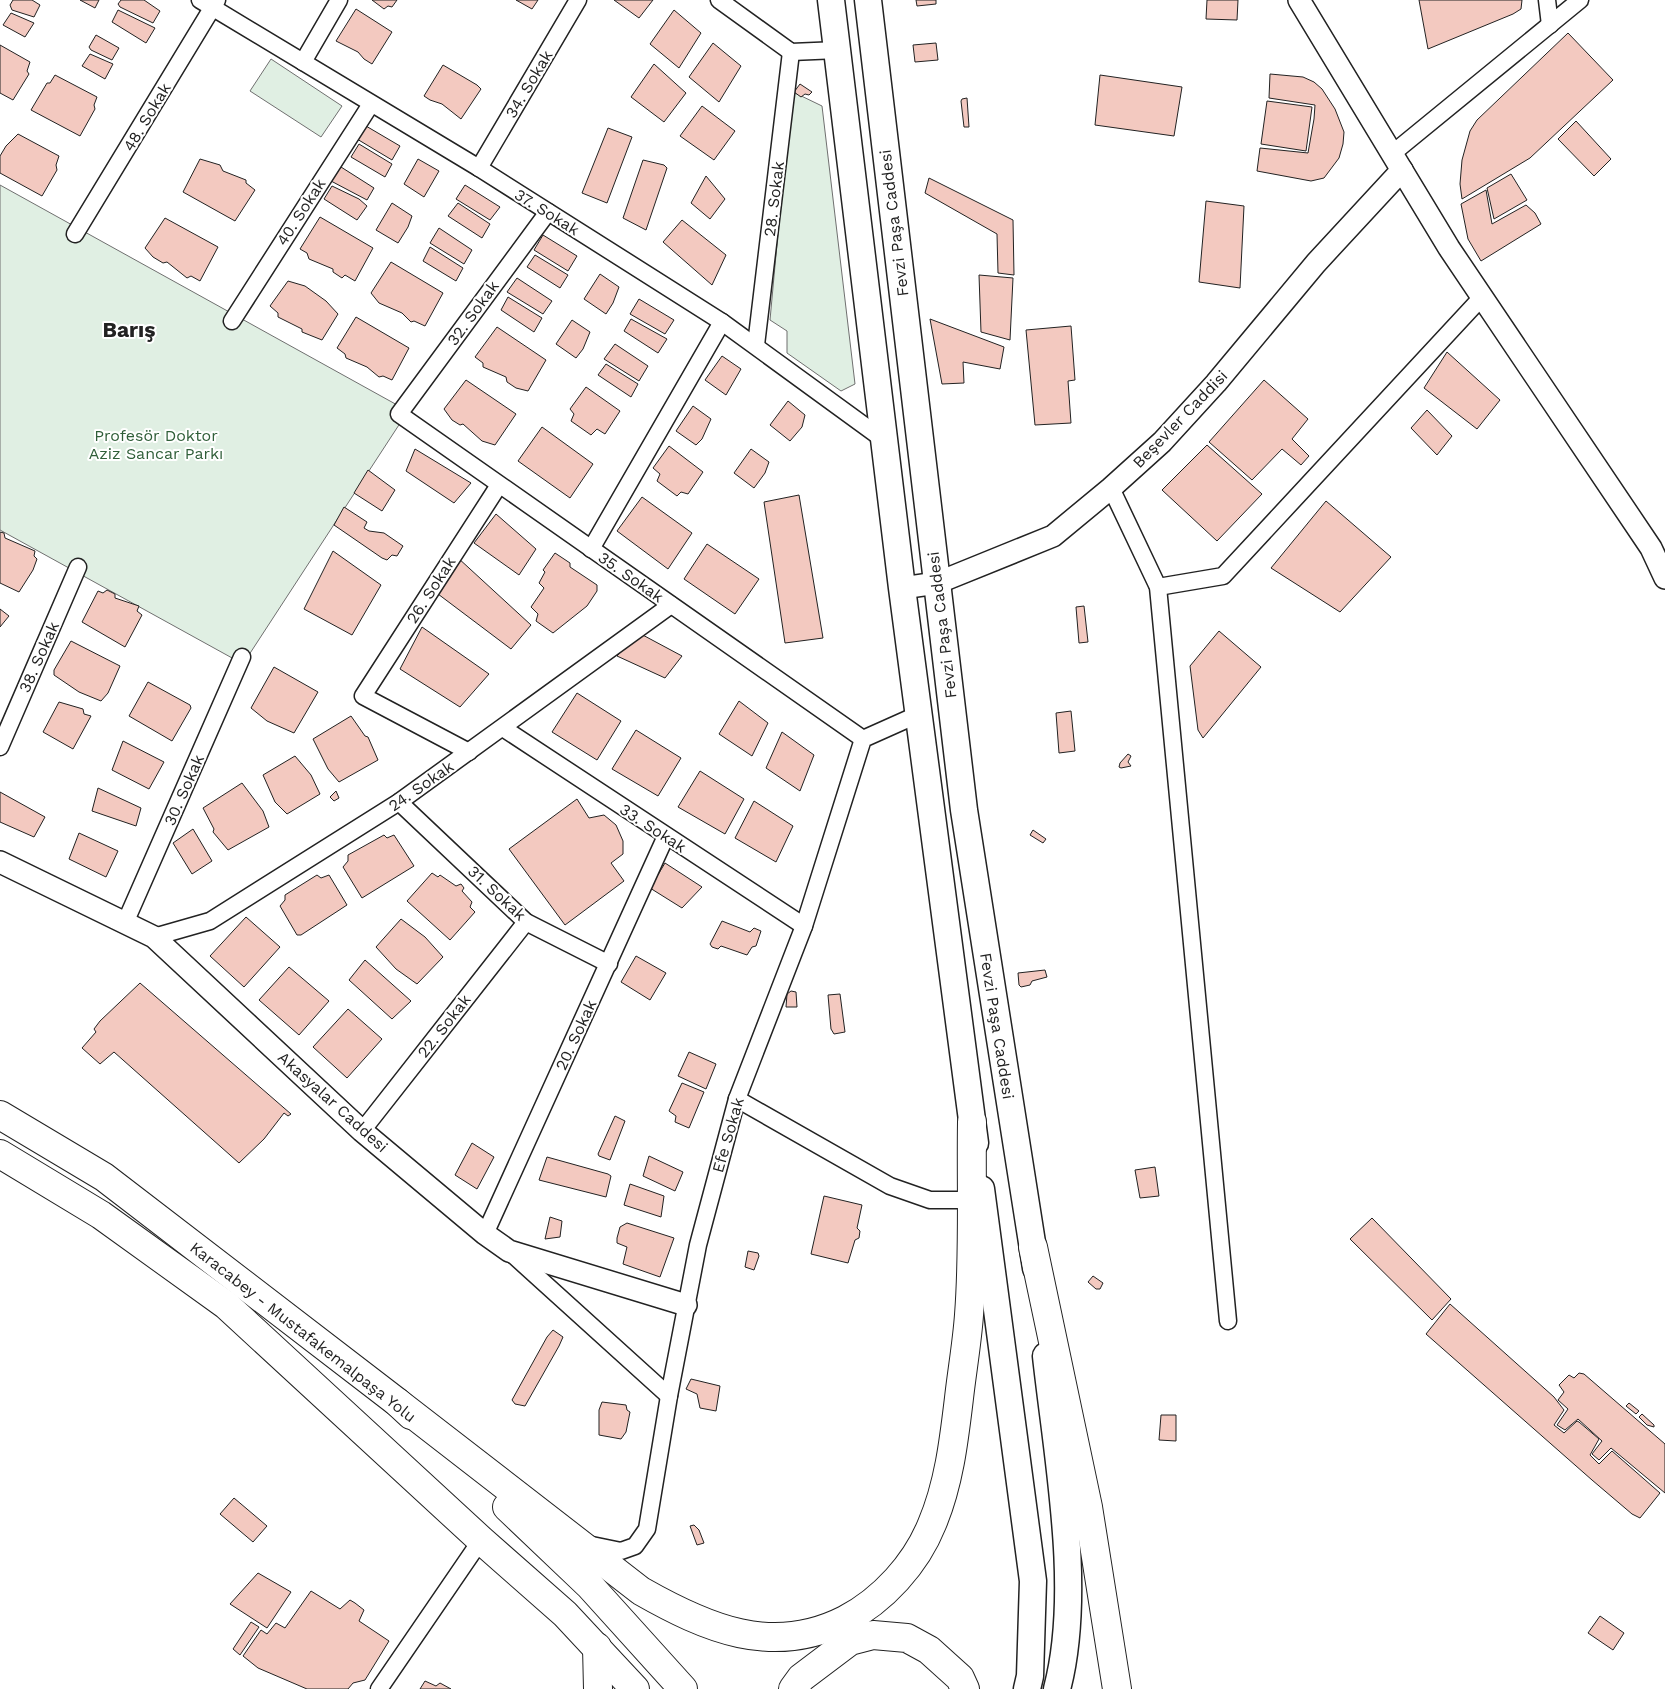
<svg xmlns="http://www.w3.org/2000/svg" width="1665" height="1689" viewBox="0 0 1665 1689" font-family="'Work Sans',sans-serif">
<rect width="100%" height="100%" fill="#fff"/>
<!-- green -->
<g fill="#e0efe3" stroke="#6f6f6f">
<polygon points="271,59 342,106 321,137 250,91"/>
<polygon points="791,91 822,106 855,384 841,391 787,353 787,331 770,320"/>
<polygon points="0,185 408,411 243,664 0,530"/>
</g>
<!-- building -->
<g fill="#f3c9c0" stroke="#222">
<polygon points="13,0 32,0 40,5 34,17 12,10 10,5"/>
<polygon points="80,0 99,0 95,8"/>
<polygon points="121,0 144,0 160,11 153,23 120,7 118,4"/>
<polygon points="372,0 397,0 392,7 388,6 384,9"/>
<polygon points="516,0 538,0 532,9"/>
<polygon points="614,0 653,0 639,18"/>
<polygon points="916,0 936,0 936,4 917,6"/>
<polygon points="1207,0 1238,0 1237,20 1206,19"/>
<polygon points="1419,0 1522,0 1521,9 1513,14 1428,49"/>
<polygon points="356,9 392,32 372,64 364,59 358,52 336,41"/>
<polygon points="118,10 155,28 146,43 112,22"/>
<polygon points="674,10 701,33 679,68 650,44"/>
<polygon points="11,13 34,23 25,37 3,25"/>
<polygon points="1568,33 1613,80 1530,158 1462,199 1460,184 1462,160 1470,131 1477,120"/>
<polygon points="96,35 119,48 112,60 91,50 89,47"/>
<polygon points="713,43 741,66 719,102 689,77"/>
<polygon points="936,43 938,60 915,62 913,45"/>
<polygon points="0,45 30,62 27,71 29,74 13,100 0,93"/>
<polygon points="90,54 113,64 105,79 82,66"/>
<polygon points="654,64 686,93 664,122 631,97"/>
<polygon points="443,65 477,85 481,89 461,119 442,104 430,100 424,96"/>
<polygon points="1270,74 1303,77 1314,82 1322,89 1335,109 1344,132 1343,144 1339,158 1324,178 1311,181 1257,171 1260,148 1308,153 1314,119 1315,105 1269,98"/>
<polygon points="55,75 97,97 94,105 95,109 80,136 31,110 47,83 50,83"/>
<polygon points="1100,75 1182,87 1174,136 1095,125"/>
<polygon points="800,84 812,92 809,95 805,94 801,97 794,92"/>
<polygon points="967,98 969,127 964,127 961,101 962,99"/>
<polygon points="1267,101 1312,107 1306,151 1261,144"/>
<polygon points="702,106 735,131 714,160 680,136"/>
<polygon points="1576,121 1611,159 1594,176 1558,139"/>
<polygon points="366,126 400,146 392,160 357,139"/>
<polygon points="608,128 632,137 607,203 582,193"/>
<polygon points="18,134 59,156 56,165 57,170 42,196 0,173 0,156 6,146"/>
<polygon points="359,144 392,164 385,177 351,157"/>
<polygon points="200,159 220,165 223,171 246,180 246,183 255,190 235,221 183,192"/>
<polygon points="418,159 439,171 424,197 404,184"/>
<polygon points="643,160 664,165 667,168 646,230 623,218"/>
<polygon points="341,167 374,188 367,200 331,181"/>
<polygon points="1511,174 1527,200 1494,219 1487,188"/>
<polygon points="706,176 725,199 710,219 691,203"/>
<polygon points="929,178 1013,220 1014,275 998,273 997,234 925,193"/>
<polygon points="465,185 500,207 490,220 456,199"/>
<polygon points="332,186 359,199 367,206 357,220 324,199"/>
<polygon points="1486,190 1492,224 1526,205 1535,213 1541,224 1481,261 1468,239 1461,204"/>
<polygon points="1206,201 1244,206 1240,288 1199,282"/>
<polygon points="392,203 412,216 408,227 398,243 376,230"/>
<polygon points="458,203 490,224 482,238 448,216"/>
<polygon points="320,217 373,248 355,281 345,275 342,278 333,272 333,269 309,259 307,253 300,249"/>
<polygon points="165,218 218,247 200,281 191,276 187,278 167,262 163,263 153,257 145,248"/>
<polygon points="682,220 726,255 712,285 663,242"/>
<polygon points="439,228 472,250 464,264 430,243"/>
<polygon points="543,235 577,256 568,271 534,250"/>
<polygon points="430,247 463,268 456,281 423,261"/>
<polygon points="535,255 568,275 560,288 527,267"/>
<polygon points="391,262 443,293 425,326 414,321 411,322 402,313 379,303 371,293"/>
<polygon points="600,274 619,287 613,303 606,314 584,299"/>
<polygon points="979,275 1013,278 1010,340 981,332"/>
<polygon points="517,278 552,301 543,314 507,292"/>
<polygon points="288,281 305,286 326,301 338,314 322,340 302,332 302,329 278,317 278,313 270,306"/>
<polygon points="508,297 542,318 534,332 501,310"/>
<polygon points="639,299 674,320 665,334 630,314"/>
<polygon points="356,317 409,348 392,380 383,376 379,377 367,367 346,358 345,354 337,348"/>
<polygon points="631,319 667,339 658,353 624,331"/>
<polygon points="930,319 1004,347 1000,369 963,362 964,383 942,384"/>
<polygon points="572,320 590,332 583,349 576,358 556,344"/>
<polygon points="1071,326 1075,380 1068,381 1071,423 1035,425 1026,330"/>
<polygon points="497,327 546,360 528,391 516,388 507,382 506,377 483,367 483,363 475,357"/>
<polygon points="615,344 648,366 639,381 604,359"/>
<polygon points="1447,352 1500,400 1477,429 1424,388"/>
<polygon points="722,356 741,369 726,395 705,380"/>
<polygon points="606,364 638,384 631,397 598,375"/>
<polygon points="466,380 516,414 495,445 482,441 463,424 460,425 452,420 444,409"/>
<polygon points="1264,380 1308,419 1292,439 1309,456 1301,465 1282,449 1252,480 1209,442"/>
<polygon points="586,387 620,411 605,434 597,429 591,435 571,421 574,414 570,409"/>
<polygon points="788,401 805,415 802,427 790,441 770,425"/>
<polygon points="693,406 711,419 702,439 696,445 676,431"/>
<polygon points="1427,410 1452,436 1437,455 1411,428"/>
<polygon points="542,427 593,464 570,498 518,461"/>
<polygon points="1207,445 1262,494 1217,541 1162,490"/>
<polygon points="669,446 703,472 688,494 681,492 677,496 657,481 660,474 653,468"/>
<polygon points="415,449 471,483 454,503 406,471"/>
<polygon points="751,449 769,462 765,473 754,488 734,473"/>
<polygon points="368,470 395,490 382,511 354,493"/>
<polygon points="799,495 823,638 785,643 764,502"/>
<polygon points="642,497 692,533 668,569 617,531"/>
<polygon points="1326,501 1391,557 1340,612 1271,568"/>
<polygon points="344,507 367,522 364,528 369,531 384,533 403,546 397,556 392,555 387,560 382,558 334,525"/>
<polygon points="496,514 536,549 519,575 474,543"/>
<polygon points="0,532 4,533 5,538 35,551 34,556 37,559 33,570 19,592 0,583"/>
<polygon points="707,544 759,579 735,614 684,579"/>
<polygon points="333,551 381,585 352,635 304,609"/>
<polygon points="555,553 570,563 570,567 597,585 597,591 587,606 553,633 536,621 538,614 531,607 544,588 539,583 545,572 543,570"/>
<polygon points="457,557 531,625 511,649 438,594"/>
<polygon points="107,590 115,594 115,598 139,606 137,611 142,615 125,647 82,622 98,591 103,593"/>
<polygon points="1084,606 1088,642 1079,643 1076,607"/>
<polygon points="0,609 9,616 0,627"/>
<polygon points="422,627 489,674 460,707 400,669"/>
<polygon points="1219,631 1261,667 1203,738 1198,730 1190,666"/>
<polygon points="639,633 682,656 665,678 617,656"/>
<polygon points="71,641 120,666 108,693 101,701 79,692 54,675 54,670"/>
<polygon points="274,667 318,692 294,733 267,721 251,708"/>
<polygon points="148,682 190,705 191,708 172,741 129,716"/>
<polygon points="577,693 621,721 597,760 552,732"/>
<polygon points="739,701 768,723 752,756 719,734"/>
<polygon points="59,702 83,709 84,714 91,716 73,749 43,732"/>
<polygon points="1071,711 1075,751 1059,753 1056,713"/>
<polygon points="351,716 365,736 368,737 378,760 339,782 328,769 313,739"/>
<polygon points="636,730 681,758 658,796 612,769"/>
<polygon points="782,732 814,755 800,791 766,768"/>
<polygon points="123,741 164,762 149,789 112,770"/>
<polygon points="1128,754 1131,756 1128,762 1131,766 1121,768 1119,767 1120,763"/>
<polygon points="295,756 311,775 320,794 287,814 275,802 263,775"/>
<polygon points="700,771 744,799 725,834 678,807"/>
<polygon points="242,783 263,811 269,827 228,850 213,832 214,829 203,808"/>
<polygon points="98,788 141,808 136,826 92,811"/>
<polygon points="336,791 339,798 334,801 330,797"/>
<polygon points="0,792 45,817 34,837 0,822"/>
<polygon points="577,799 589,818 604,815 616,825 623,841 623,854 611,863 624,881 565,925 509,849"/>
<polygon points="754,801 793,826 776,862 735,838"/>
<polygon points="193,829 212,861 192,874 173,843"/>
<polygon points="1033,830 1046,839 1043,843 1030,835"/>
<polygon points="79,833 118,851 106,877 69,859"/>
<polygon points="384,835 387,838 394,835 414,866 362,898 343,867 348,861 348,855"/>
<polygon points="665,863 702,887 682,908 650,888"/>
<polygon points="432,873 438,877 440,875 456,886 461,884 464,888 462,891 472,902 470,907 475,912 450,940 407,901"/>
<polygon points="317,875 321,878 329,875 347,905 301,935 297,935 280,906 285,900 285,895"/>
<polygon points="246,917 280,947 244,987 210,956"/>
<polygon points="401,919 425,937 443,957 417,984 396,969 376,947"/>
<polygon points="722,921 750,932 754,928 761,931 756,946 752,947 747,955 721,946 718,949 712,947 710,944"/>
<polygon points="636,956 666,973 650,1000 621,982"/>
<polygon points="365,960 411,1001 392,1019 349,980"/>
<polygon points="289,967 329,1001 299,1035 259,1000"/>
<polygon points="1045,970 1047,977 1032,981 1030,985 1021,987 1019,985 1018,973"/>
<polygon points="140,983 291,1114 288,1116 284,1113 264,1139 239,1163 114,1052 100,1064 82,1048 96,1032 94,1029 100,1021"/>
<polygon points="791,991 796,992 797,1007 786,1007 787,994"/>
<polygon points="840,994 845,1032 834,1034 831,1029 828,995"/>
<polygon points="348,1009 382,1039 347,1078 313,1047"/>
<polygon points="689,1052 716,1064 706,1089 678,1076"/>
<polygon points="682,1083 704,1092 689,1128 675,1122 676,1116 669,1111"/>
<polygon points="615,1116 625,1121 610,1160 599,1156 598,1154"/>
<polygon points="472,1143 494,1157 477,1189 455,1175"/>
<polygon points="649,1156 683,1172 675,1191 643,1176"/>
<polygon points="547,1157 608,1174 611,1176 606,1197 539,1180"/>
<polygon points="1155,1167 1159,1196 1140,1198 1135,1170"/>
<polygon points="630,1184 664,1196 661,1217 624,1205"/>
<polygon points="824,1196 862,1205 857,1228 860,1231 859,1238 855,1240 848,1263 811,1254"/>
<polygon points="550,1217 562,1221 560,1237 545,1239"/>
<polygon points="1372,1218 1451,1299 1432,1320 1350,1239"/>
<polygon points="627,1223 674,1238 660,1277 623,1264 627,1247 617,1243 617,1238 620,1227"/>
<polygon points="748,1251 758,1253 759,1256 754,1270 745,1267"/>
<polygon points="1093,1276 1103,1283 1100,1289 1096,1289 1088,1282"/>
<polygon points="1450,1304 1554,1397 1564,1410 1554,1425 1564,1433 1577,1421 1579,1422 1599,1439 1590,1455 1599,1464 1612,1451 1660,1493 1640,1518 1632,1514 1592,1480 1426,1334"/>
<polygon points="553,1330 563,1337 559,1346 525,1406 515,1404 512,1400 547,1337"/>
<polygon points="1579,1373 1584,1374 1665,1444 1665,1493 1611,1448 1599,1460 1592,1454 1602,1441 1578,1419 1565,1430 1557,1425 1568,1409 1558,1400 1564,1392 1559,1385 1569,1375 1574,1378"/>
<polygon points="691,1379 720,1386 716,1411 700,1408 697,1394 686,1389"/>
<polygon points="602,1402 626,1405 627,1410 630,1412 626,1432 621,1439 599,1435 599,1410"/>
<polygon points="1629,1403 1639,1411 1636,1414 1626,1406"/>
<polygon points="1642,1414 1654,1425 1654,1427 1647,1425 1639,1417"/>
<polygon points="1161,1415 1176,1415 1176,1441 1159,1440"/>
<polygon points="234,1498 267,1526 253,1542 220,1514"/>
<polygon points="694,1525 699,1530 704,1543 697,1545 690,1526"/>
<polygon points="258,1573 291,1592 267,1628 230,1604"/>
<polygon points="311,1591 340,1609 350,1600 355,1603 364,1610 359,1621 389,1641 365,1680 353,1683 348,1689 307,1689 258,1668 243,1656 261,1630 267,1634 276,1623 285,1628"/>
<polygon points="1600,1616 1624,1633 1613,1650 1588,1633"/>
<polygon points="251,1622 259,1627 240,1655 233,1649"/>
<polygon points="425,1681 436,1686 440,1683 451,1689 420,1689"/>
</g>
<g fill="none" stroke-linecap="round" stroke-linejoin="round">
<!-- minor casing -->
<g stroke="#222" stroke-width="19">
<g id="minor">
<polyline points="200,0 479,168 722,322 884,440"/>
<polyline points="719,0 791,52 838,50"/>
<polyline points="1547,0 1550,25"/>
<polyline points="303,62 339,0"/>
<polyline points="1393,153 1580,0"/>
<polyline points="479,168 578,0"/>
<polyline points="548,212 399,414 863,739"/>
<polyline points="75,234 217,0"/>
<polyline points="232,321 371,104"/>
<polyline points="756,345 791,52"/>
<polyline points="1111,488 1158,587 1228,1321"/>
<polyline points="591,549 722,322"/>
<polyline points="1158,587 1223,576 1482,297"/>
<polyline points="503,728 804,926"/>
<polyline points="0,747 78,567"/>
<polyline points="469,752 363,696 499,485"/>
<polyline points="399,802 526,922 609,964"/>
<polyline points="125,923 242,657"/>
<polyline points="154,937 210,921 399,802 671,605"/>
<polyline points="737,1099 890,1186 930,1200 979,1200"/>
<polyline points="362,1131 526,922"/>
<polyline points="485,1234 666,836"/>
<polyline points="511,1253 669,1396"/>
<polyline points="587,1544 621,1551 635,1546 647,1529 669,1396 698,1245 737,1099 804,926 863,739 919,714"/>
<polyline points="379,1689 481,1540"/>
</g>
</g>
<!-- tertiary casing -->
<g stroke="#222" stroke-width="24">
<g id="tertiary">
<polyline points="1299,0 1449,248 1651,548 1665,578"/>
<polyline points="902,588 937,583 1053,536 1111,488 1162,442 1216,383 1316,263 1402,170"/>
<polyline points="0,862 154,937 362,1131 485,1234 509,1251 686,1305"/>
</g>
</g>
<!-- primary casing -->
<g stroke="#222" stroke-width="29">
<g id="primary">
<polyline points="831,0 902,588 975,1143"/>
<polyline points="868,0 964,810 1036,1268"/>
<polyline points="981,1189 1033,1581 1030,1676 1027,1689"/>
<path d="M 1046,1356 C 1057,1457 1083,1591 1057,1689"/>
</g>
</g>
<!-- trunk casing -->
<g stroke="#222" stroke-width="30">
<g id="trunk">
<polyline points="0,1115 104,1177 397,1402 411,1415"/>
<polyline points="0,1154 101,1215 226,1305 481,1540 565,1614 635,1689"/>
<polyline points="1033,1247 1088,1507 1117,1689"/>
<path d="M 397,1402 L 641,1591 C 706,1628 772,1657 845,1620 C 883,1600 916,1564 932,1524 C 949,1484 954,1440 959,1398 C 962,1371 967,1343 969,1315 C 974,1251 971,1186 972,1122"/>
<polyline points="507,1507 590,1586 683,1689"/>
<polyline points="597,1647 598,1689"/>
<polyline points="793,1689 801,1678 850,1641 873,1635 907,1638 929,1650 960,1678 965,1689"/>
</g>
</g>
<!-- minor -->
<use href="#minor" stroke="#fff" stroke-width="16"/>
<!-- tertiary -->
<use href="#tertiary" stroke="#fff" stroke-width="21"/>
<!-- primary -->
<use href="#primary" stroke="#fff" stroke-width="26"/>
<!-- trunk -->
<use href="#trunk" stroke="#fff" stroke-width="28"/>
</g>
<g text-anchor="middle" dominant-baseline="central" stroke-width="4" stroke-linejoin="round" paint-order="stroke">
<!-- street labels -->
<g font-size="16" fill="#222" stroke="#fff">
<text transform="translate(529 84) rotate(-59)">34. Sokak</text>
<text transform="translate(147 117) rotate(-59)">48. Sokak</text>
<text transform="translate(774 199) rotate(-83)">28. Sokak</text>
<text transform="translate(301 212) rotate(-57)">40. Sokak</text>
<text transform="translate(547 212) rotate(32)">37. Sokak</text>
<text transform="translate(894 223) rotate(-97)">Fevzi Paşa Caddesi</text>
<text transform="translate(473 313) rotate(-54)">32. Sokak</text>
<text transform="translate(1180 419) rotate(-46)">Beşevler Caddisi</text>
<text transform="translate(631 577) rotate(35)">35. Sokak</text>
<text transform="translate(431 590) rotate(-57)">26. Sokak</text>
<text transform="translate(942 625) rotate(-97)">Fevzi Paşa Caddesi</text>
<text transform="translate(39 657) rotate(-66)">38. Sokak</text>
<text transform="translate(421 786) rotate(-35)">24. Sokak</text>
<text transform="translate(184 790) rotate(-66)">30. Sokak</text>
<text transform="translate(653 828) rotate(33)">33. Sokak</text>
<text transform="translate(497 893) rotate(43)">31. Sokak</text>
<text transform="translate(444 1026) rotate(-52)">22. Sokak</text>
<text transform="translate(997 1026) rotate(81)">Fevzi Paşa Caddesi</text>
<text transform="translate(576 1035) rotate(-65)">20. Sokak</text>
<text transform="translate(333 1102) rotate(42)">Akasyalar Caddesi</text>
<text transform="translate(728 1135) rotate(-74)">Efe Sokak</text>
<text transform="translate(303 1332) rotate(38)">Karacabey - Mustafakemalpaşa Yolu</text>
</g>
<!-- park labels -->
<g font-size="16" fill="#2f5e38" stroke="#fff">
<text x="156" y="435">Profesör Doktor<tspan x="156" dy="18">Aziz Sancar Parkı</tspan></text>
</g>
<!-- district labels -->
<g font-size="21" font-weight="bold" fill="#222" stroke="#fff">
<text x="129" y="329">Barış</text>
</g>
</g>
</svg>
